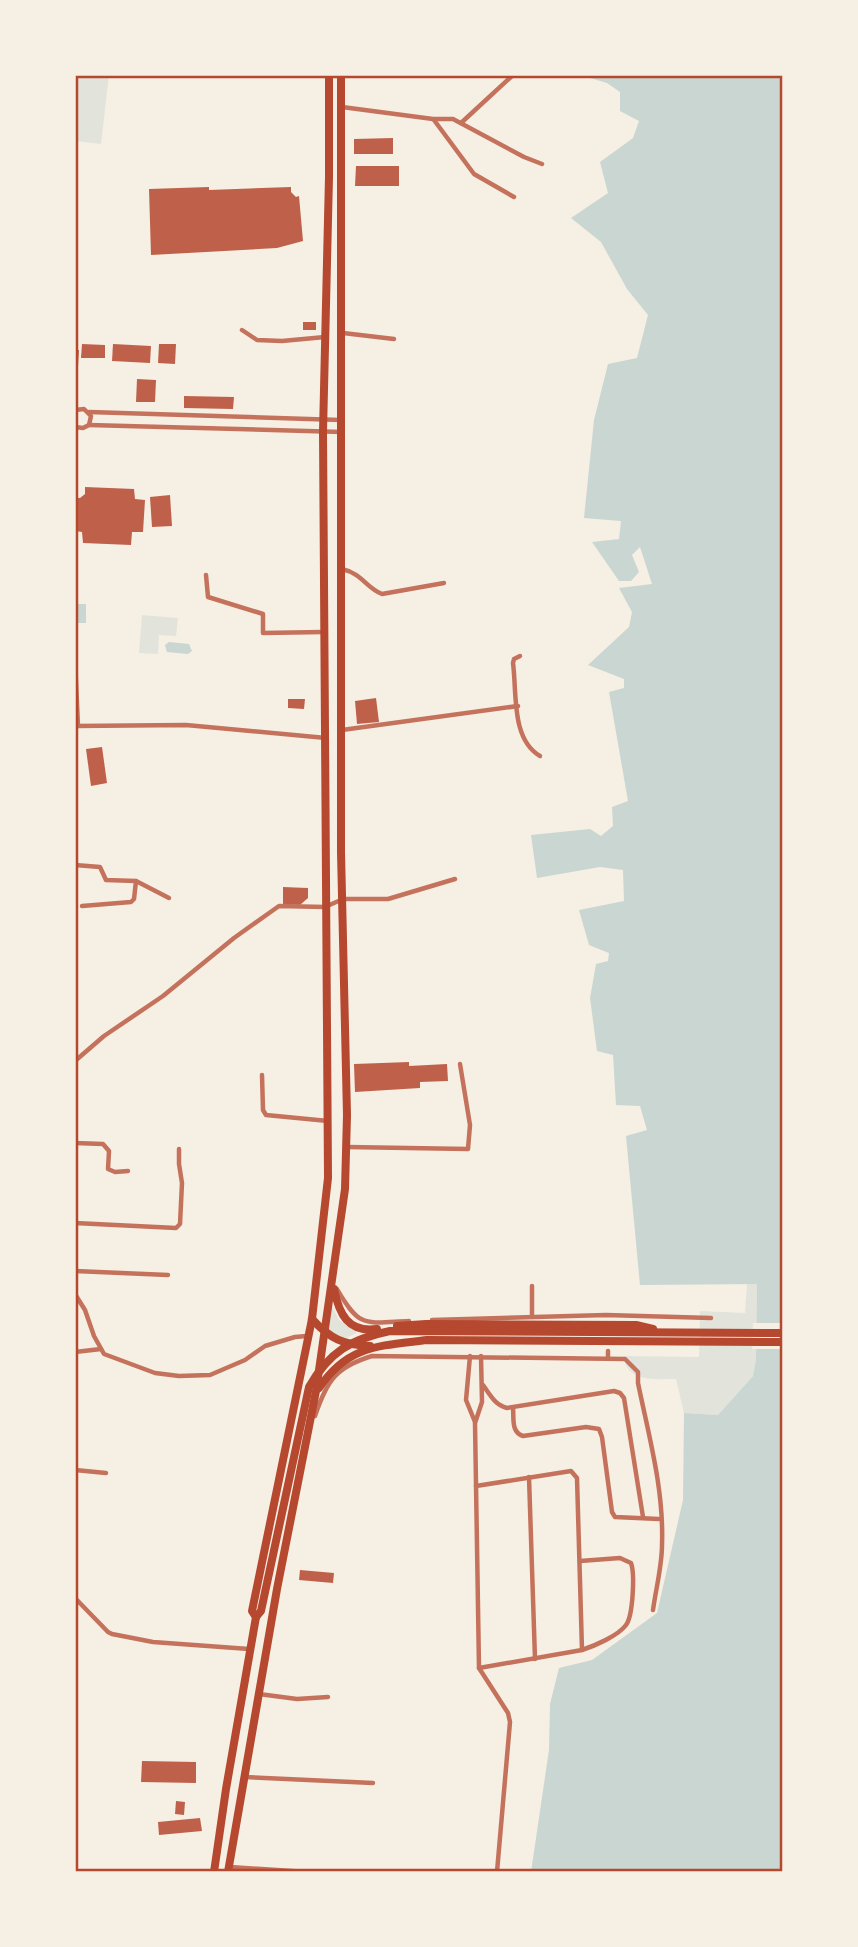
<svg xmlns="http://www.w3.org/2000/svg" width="858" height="1947" viewBox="0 0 858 1947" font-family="Montserrat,sans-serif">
<rect width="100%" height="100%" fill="#f6efe4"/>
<!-- green -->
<g fill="#e2e4dc">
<polygon points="75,75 109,75 101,144 75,141"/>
<polygon points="142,615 178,618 176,636 159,635 158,654 139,653"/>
<path d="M 747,1284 L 757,1284 L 756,1359 L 753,1376 L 718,1415 L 684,1413 L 676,1379 C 656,1379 626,1383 624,1356 L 699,1357 L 700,1311 L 745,1313 Z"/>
<polygon points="332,1306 339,1320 357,1333 346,1338 333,1335 328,1329"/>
</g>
<!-- water -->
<g fill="#c9d6d2">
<polygon points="580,75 783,75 783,1872 531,1872 549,1750 550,1704 559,1668 592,1660 657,1613 683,1500 684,1413 718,1415 753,1376 756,1359 757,1284 640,1285 626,1136 647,1130 640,1106 616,1105 613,1055 597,1051 590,998 596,964 608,961 609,953 589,945 579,910 624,901 623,870 600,867 537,878 531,835 590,829 601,836 613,826 612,807 628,801 609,692 624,688 624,679 588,665 629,627 632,612 619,588 652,584 640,547 632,555 639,572 631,581 619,581 592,542 619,539 621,521 584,518 594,420 608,364 637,358 648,315 627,289 601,242 571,218 608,193 600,162 633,138 639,121 620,111 620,92 607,83"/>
<polygon points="76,604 86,604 86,623 75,623"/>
<polygon points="169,642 189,644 192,651 188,654 167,652 165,645"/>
</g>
<!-- pier -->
<polygon fill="#f6efe4" points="753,1323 783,1323 783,1349 752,1349"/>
<!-- building -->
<g fill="#bf614a">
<polygon points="393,138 393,154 354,154 354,139"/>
<polygon points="356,166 399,166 399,186 355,186"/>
<polygon points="209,187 209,190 291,187 291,192 296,197 299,196 303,241 277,248 151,255 149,189"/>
<rect x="303" y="322" width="13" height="8"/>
<polygon points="82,344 105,345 105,358 81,358"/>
<polygon points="113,344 151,346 150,363 112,361"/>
<polygon points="159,344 176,344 175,364 158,363"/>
<polygon points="75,350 79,350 78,366 75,366"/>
<polygon points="137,379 156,380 155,402 136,402"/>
<polygon points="184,396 234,397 233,409 184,408"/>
<polygon points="85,487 134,489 135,499 145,500 143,532 132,532 131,545 83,543 82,532 75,531 75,498 80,498 85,494"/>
<polygon points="170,495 172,526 152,527 150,497"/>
<polygon points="376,698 379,722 357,724 355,701"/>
<polygon points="288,699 305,699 304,709 288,708"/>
<polygon points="102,747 107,783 91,786 86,749"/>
<polygon points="283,887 308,888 308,898 300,905 283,904"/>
<polygon points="409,1062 409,1066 447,1064 448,1081 420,1082 420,1088 355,1092 354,1064"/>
<polygon points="300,1570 334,1573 333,1583 299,1580"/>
<polygon points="142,1761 196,1762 196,1783 141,1782"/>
<polygon points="176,1801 185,1802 184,1815 175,1814"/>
<polygon points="200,1818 202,1831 159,1835 158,1822"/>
</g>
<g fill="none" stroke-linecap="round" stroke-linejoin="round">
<!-- minor -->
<g stroke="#c5725c" stroke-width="4.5">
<polyline points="342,107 433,119 453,119 524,157 542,164"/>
<polyline points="434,120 474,174 514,197"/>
<polyline points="461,123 513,75"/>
<polyline points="242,330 257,340 282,341 325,337"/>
<polyline points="343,333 394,339"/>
<polyline points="75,410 84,409 91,416 89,425 83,428 75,427"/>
<polyline points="89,412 340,420"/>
<polyline points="89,425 342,432"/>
<path d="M 342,569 C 363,574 365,587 382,594 L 444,583"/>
<polyline points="206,575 208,597 263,614 263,633 323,632"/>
<path d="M 520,656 L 514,659 L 513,663 C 517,693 511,739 540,756"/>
<polyline points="75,659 78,726"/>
<polyline points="75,726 186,725 326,738"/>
<polyline points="342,730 518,706"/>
<polyline points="75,865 100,867 106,880 136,881 169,898"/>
<polyline points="82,906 131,902 134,899 136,881"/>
<polyline points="75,1061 104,1036 163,996 234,938 279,906 325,907 343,899 388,899 455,879"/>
<polyline points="262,1075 263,1110 266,1115 328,1121"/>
<polyline points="75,1143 103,1144 109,1151 108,1169 115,1172 128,1171"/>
<polyline points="347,1147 468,1149 470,1125 460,1064"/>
<polyline points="75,1223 176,1228 180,1224 182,1183 179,1164 179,1149"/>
<polyline points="75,1271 168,1275"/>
<polyline points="532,1286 532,1317"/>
<path d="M 337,1289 C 360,1329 365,1323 409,1321"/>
<polyline points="75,1294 85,1310 94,1336 104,1354 155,1373 179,1376 210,1375 245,1360 265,1346 295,1337 307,1336"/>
<polyline points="432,1320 606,1315 711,1318"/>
<polyline points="75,1352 101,1349"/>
<polyline points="470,1356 466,1400 475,1422"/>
<polyline points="481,1356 482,1402 475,1423 479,1668 508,1713 510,1722 497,1872"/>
<polyline points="608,1358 608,1351"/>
<path d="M 483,1385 C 490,1395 495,1405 507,1408 L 614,1391 L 620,1393 L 624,1398 L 643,1517"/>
<path d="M 513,1408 C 514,1419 511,1432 523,1436 L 586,1427 L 599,1429 L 602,1437 L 612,1512 L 615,1517 L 659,1519"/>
<path d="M 315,1416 C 327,1380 336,1367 372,1356 L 625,1359 L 638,1372 L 638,1383 C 649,1437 664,1489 662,1545 C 662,1566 656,1588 653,1610"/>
<polyline points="75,1470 106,1473"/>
<polyline points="529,1477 535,1659"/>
<polyline points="476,1486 571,1471 577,1478 582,1650"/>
<polyline points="75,1598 108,1632 112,1634 153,1642 249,1649"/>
<path d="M 479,1668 L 582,1650 C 594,1646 618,1636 626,1625 C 633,1616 635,1574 631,1563 L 620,1558 L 580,1561"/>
<polyline points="259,1694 297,1699 328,1697"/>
<polyline points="244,1777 373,1783"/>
<polyline points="230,1867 308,1872"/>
</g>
<!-- primary -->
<g stroke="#b5482f" stroke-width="8">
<path d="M 334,1289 C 339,1314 348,1333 377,1329"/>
<path d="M 312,1319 C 330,1339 344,1345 370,1346"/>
<polyline points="397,1326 426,1324 636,1325 653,1329"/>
<path d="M 319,1388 C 348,1345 379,1346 427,1340 L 783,1342"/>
<path d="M 256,1617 L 261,1611 L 309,1387 C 329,1352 351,1339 390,1331 L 783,1333"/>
<polyline points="214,1872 226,1789 256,1617 252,1611 312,1319 328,1178 323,432 329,177 329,75"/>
<polyline points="228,1872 277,1589 316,1391 345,1189 347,1115 341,852 341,75"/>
</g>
</g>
<!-- border -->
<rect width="858" height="1947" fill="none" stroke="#f6efe4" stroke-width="154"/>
<rect x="77" y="77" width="704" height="1793" fill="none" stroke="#b5482f" stroke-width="2.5"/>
</svg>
